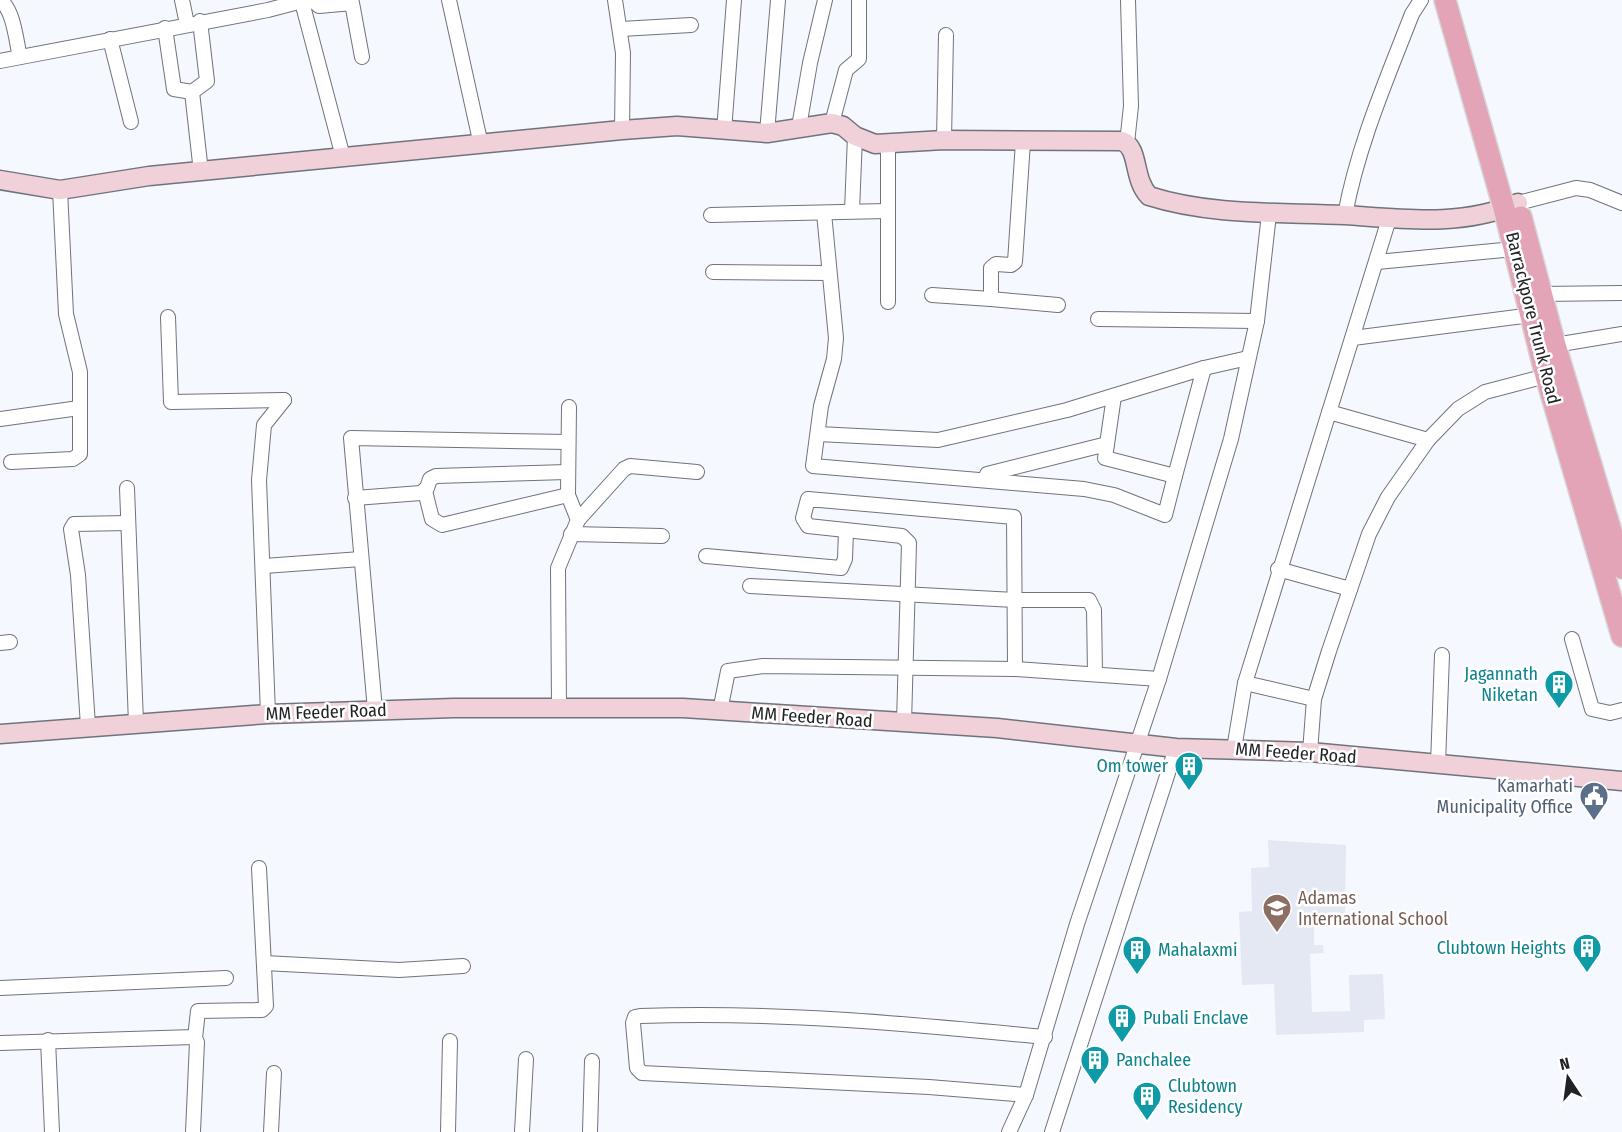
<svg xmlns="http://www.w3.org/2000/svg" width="1622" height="1132" viewBox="0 0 1622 1132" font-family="'Fira Sans Condensed',sans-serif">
<rect width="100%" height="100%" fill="#f6f8ff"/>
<!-- built -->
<polygon fill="#e4e8f3" points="1268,840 1346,845 1345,920 1314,921 1314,945 1323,945 1324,953 1310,954 1312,1012 1350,1011 1349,975 1383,974 1385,1019 1364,1020 1364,1032 1276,1035 1274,984 1242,985 1239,912 1252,911 1251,868 1269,867"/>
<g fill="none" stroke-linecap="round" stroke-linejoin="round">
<!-- street casing -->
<g stroke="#71737b" stroke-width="16">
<g id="street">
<path d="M 0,0 C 14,10 16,41 20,57"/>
<polyline points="182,0 187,24"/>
<polyline points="312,0 319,6 352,3 362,57"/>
<polyline points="449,0 481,145"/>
<polyline points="615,0 623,53 622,130"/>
<polyline points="302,2 343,157"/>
<polyline points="200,21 207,81 192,92 201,172"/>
<polyline points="165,28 174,89 192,92"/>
<polyline points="621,29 691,25"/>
<polyline points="110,39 131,122"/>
<polyline points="0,61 268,10 306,0"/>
<polyline points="832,123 846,70 859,59 859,0"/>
<polyline points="799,127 810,63 825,0"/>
<polyline points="724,131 734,0"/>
<polyline points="767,133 778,0"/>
<polyline points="944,140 946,35"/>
<polyline points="1023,142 1015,262 1011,265 996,264 991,268 991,299 1058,305"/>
<polyline points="1127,143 1131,106 1128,0"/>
<polyline points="1518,203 1576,188 1590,190 1622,203"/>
<polyline points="852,211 855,136"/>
<polyline points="824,213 836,338 834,359 821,406 813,466 1084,489 1114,495 1165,515 1175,476"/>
<polyline points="711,215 887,211"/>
<path d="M 1345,215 C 1358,145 1386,81 1412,14 L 1421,0"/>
<polyline points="1377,262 1514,249"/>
<polyline points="713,272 829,273"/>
<polyline points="1541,294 1622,293"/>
<polyline points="932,295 991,299"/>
<polyline points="888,302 888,142"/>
<polyline points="168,317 171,402 284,400"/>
<polyline points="1098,319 1257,321"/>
<polyline points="1353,338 1532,315"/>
<polyline points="1555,345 1622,334"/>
<polyline points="1114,396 1105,458 1175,476 1204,368"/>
<polyline points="569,407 568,495 578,520"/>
<polyline points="1329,412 1428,440"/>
<polyline points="0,419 79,408"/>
<polyline points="818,434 938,440 1067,410 1204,368 1248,358"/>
<polyline points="11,462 73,459 80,454 80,372 66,314 60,190"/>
<polyline points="987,474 1107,444"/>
<polyline points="127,488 136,723"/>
<polyline points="425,491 432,519 442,525 568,495"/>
<polyline points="355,498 421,493 427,488 430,479 436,476 567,472"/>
<polyline points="571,534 662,536"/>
<polyline points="706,556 841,568 845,559 846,531"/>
<polyline points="264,566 361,559"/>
<polyline points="1278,569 1350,589"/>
<polyline points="750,586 1015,600 1089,600 1094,610 1095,673"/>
<polyline points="1572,639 1592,709 1610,713 1622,710"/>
<polyline points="0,643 10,642"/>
<polyline points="1245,683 1314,699"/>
<polyline points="559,708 558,568 578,520 624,469 630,466 697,472"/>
<polyline points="375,710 351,438 568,442"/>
<polyline points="720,711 728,671 763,666 1015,669 1159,679 1231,439 1257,321 1269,214"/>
<polyline points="268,714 259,480 264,425 284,400"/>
<polyline points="904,723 909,543 902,536 808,526 803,518 808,499 1014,517 1015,669"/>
<polyline points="88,726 78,575 71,529 74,524 128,523"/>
<polyline points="1234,749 1245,683 1389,219"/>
<polyline points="1310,752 1314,699 1329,651 1369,534 1388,497 1428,440 1458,409 1485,392 1546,376"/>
<polyline points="1438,764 1442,655"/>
<polyline points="264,963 399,970 463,966"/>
<polyline points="0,988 226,978"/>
<polyline points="195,1038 198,1011 262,1010 266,1006 259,868"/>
<polyline points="48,1040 52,1132"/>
<polyline points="0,1043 194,1037 197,1042 193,1132"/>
<path d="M 1026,1095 L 929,1087 L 642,1073 L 637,1068 L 633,1023 L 635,1017 L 640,1016 C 775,1011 910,1024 1045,1037"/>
<polyline points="271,1132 274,1073"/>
<polyline points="448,1132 450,1041"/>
<polyline points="522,1132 526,1059"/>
<polyline points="590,1132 592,1061"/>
<polyline points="1009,1132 1026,1095 1077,924 1159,679"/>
<polyline points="1052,1132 1176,748"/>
</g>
</g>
<!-- secondary casing -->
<g stroke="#71737b" stroke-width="21">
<g id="secondary">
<path d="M 0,180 L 60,190 L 149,176 L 622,130 L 677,126 L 767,133 L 832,123 L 843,126 L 855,136 L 875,144 L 944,140 L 1122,141 C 1140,148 1132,178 1149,196 C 1212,216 1280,212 1345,215 C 1404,219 1462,227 1518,203"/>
<polyline points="0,734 268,714 454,708 683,708 997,728 1176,748 1310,752 1622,781"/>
</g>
</g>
<!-- primary casing -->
<g stroke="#d7d7d8" stroke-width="24">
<g id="primary">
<polyline points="1445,0 1504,208 1546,376 1622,636"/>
<polyline points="1521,217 1555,345 1622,568"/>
</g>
</g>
<!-- street -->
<use href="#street" stroke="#fff" stroke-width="14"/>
<!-- secondary -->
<use href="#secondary" stroke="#f0d1da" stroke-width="18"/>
<!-- primary -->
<use href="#primary" stroke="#e2a4b6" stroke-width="21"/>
</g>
<!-- icons -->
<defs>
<g id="building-pin" transform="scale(1.5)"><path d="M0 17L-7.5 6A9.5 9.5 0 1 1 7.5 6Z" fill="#0f9aa8" stroke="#fff"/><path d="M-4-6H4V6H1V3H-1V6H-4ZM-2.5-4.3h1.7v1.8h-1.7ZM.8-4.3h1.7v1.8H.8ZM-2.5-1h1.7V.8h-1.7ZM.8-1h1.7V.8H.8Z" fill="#fff"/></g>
<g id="civic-pin" transform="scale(1.5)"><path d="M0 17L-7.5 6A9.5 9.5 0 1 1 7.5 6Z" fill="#5c6f8a" stroke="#fff"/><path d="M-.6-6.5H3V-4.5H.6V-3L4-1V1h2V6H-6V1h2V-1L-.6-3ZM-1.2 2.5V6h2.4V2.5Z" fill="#fff"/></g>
<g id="school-pin" transform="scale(1.5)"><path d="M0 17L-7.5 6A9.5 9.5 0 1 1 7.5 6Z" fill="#8d6e63" stroke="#fff"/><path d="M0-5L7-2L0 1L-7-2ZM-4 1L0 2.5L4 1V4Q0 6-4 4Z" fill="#fff"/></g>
</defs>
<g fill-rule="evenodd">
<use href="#building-pin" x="1559" y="684"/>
<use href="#building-pin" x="1189" y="766"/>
<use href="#civic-pin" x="1594" y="796"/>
<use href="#school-pin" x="1277" y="908"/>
<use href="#building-pin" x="1587" y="948"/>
<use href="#building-pin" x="1137" y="950"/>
<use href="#building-pin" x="1122" y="1018"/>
<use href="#building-pin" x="1095" y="1060"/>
<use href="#building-pin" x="1147" y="1096"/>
</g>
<g text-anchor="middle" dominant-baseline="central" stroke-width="5" stroke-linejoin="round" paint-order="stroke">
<!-- street labels -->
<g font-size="18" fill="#212225" stroke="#fff">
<text transform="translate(1533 318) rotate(76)">Barrackpore Trunk Road</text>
<text transform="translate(326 712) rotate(-2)">MM Feeder Road</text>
<text transform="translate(812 717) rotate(4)">MM Feeder Road</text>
<text transform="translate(1296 753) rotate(4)">MM Feeder Road</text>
</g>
<!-- culture labels -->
<g font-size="18" fill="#0d838f" stroke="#fff" text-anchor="start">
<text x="1538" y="674" text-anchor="end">Jagannath<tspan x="1538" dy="21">Niketan</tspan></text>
<text x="1168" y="766" text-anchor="end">Om tower</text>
<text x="1566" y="948" text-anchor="end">Clubtown Heights</text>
<text x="1158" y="950">Mahalaxmi</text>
<text x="1143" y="1018">Pubali Enclave</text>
<text x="1116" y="1060">Panchalee</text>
<text x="1168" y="1086">Clubtown<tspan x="1168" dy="21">Residency</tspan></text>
</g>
<!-- service labels -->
<g font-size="18" fill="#4e5e75" stroke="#fff" text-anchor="end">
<text x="1573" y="786">Kamarhati<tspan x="1573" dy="21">Municipality Office</tspan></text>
</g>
<!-- education labels -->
<g font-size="18" fill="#785e54" stroke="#fff" text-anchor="start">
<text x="1298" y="898">Adamas<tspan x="1298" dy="21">International School</tspan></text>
</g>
</g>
<!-- north arrow -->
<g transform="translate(1568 1078) rotate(347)" stroke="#ffffff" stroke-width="4.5" paint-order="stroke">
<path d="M0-4.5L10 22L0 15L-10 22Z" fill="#212225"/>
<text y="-9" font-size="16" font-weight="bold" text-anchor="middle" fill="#212225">N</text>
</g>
</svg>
